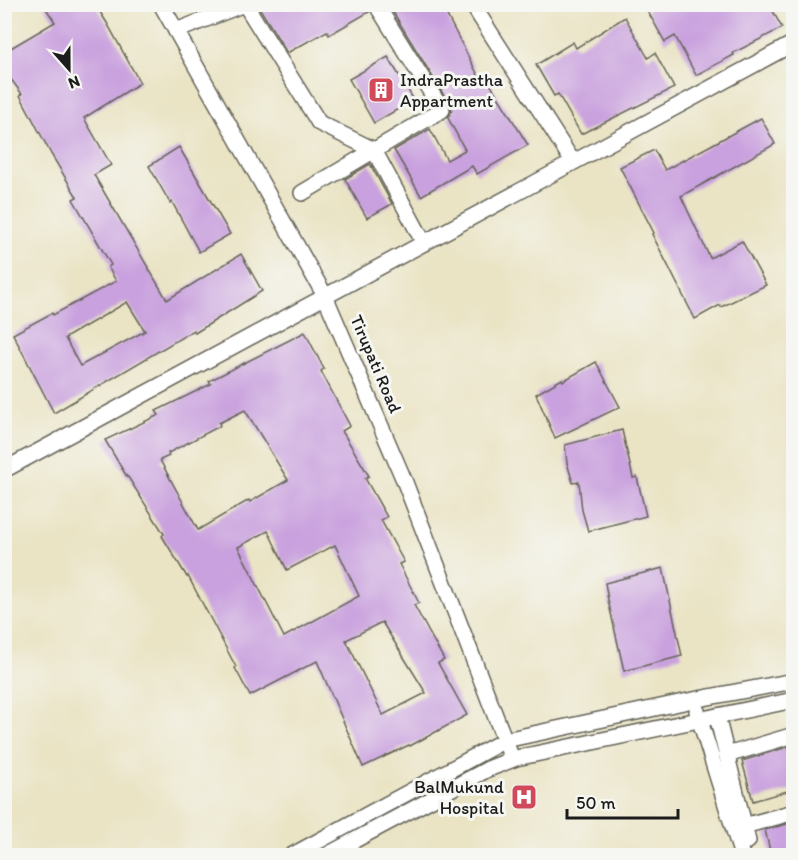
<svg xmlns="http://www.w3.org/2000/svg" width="798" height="860" viewBox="0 0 798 860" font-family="Itim,sans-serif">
<rect width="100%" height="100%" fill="#f6f6f2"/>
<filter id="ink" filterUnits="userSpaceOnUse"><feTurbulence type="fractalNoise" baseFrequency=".0167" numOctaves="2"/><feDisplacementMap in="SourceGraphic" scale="12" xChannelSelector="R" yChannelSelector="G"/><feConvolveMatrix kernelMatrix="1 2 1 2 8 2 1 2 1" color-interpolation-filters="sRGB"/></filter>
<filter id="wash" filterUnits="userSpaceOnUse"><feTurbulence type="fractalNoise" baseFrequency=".008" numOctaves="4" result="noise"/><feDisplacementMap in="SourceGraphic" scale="24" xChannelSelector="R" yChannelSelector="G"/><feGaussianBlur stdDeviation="1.35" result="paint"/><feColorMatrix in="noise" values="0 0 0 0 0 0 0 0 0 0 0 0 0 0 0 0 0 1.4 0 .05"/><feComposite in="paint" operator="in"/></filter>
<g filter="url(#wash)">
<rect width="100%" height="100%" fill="#eae4c5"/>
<g id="blocks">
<!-- building -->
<g fill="#c9a1de" fill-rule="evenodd">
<path d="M 43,4 L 95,4 L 107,23 L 140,83 L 84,118 L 111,165 L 94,175 L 167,300 L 241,254 L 262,291 L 195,333 L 194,330 L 54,413 L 13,334 L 52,313 L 53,315 L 116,281 L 108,267 L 111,265 L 73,199 L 77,197 L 51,154 L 20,95 L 22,94 L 4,70 L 4,52 L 55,22 ZM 127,302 L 145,331 L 80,366 L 65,338 Z"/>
<polygon points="257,4 366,4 369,12 329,35 327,31 287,53"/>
<polygon points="388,4 441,4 479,77 484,74 528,145 477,174 472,166 421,196 394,150 430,129 447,160 465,150 448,118 452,110 450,105"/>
<polygon points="656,4 769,4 782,28 733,53 734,55 696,75 675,36 665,42 647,10"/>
<polygon points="625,17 648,58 655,53 674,88 581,134 558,94 554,96 536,65 573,42 576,48"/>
<polygon points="388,57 414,100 374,123 349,79"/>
<polygon points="761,118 775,144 681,196 710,258 742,241 766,285 721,307 720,305 695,319 652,234 654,233 620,167 654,150 665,170"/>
<polygon points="179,147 230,234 199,252 172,202 170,203 149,166"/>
<polygon points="370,164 392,204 367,218 345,179"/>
<path d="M 305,332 L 324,369 L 321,371 L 350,426 L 342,431 L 369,476 L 365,478 L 387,517 L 381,520 L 404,562 L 399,564 L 419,603 L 414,605 L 444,660 L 438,663 L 467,715 L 410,746 L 409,745 L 363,767 L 317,661 L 250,696 L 235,668 L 236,667 L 188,576 L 187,577 L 162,536 L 164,534 L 128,477 L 127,477 L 105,440 L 159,415 L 156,411 L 211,384 L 209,381 ZM 245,410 L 288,480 L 250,502 L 249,500 L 198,530 L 160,460 L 169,456 L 168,453 L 220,426 L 219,423 ZM 268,531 L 287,570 L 335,545 L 359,596 L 284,637 L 238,547 ZM 382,622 L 426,693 L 383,715 L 346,640 Z"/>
<polygon points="596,362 620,407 555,438 536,394 562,379 563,381"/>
<polygon points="622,430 633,478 637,477 646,516 588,531 582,510 579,482 573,483 567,463 565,445"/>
<polygon points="663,568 682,656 624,671 608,600 605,583"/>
<polygon points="794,745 794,789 753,801 742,761"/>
<polygon points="794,822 794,855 771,855 765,830"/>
</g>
</g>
</g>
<g filter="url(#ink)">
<use href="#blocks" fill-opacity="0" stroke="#646257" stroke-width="1.5"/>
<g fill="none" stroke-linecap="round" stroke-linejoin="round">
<!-- minor casing -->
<g stroke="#646257" stroke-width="18">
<g id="minor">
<polyline points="161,4 325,296 404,480 512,759"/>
<polyline points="245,4 319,123 374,150 424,243"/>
<polyline points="472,4 573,162"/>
<polyline points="176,31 244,4"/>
<polyline points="302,193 442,110 376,4"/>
<polyline points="4,470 794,43"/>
<polyline points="697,711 742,856"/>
<polyline points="717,716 748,841"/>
<polyline points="727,755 794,735"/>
<polyline points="744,826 794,812"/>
<polyline points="291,856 505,740 693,700 794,681"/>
<polyline points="325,856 488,769 516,758 794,700"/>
</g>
</g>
<!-- minor -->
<use href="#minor" stroke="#fff" stroke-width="15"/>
</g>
</g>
<!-- icons -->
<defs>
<g id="building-square" transform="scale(1.35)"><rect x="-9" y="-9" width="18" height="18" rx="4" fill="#d1495b" stroke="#f6f6f2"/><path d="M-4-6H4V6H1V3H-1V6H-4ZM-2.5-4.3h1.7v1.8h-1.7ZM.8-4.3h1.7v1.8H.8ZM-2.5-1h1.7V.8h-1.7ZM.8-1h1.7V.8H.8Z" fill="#fff"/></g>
<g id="hospital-square" transform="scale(1.35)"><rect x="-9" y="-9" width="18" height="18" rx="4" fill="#d1495b" stroke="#f6f6f2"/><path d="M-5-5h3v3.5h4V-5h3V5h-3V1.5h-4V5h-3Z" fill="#fff"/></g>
</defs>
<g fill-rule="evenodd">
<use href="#building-square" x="381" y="90"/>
<use href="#hospital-square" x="524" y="797"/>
</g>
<g text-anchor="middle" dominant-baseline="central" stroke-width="6" stroke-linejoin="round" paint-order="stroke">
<!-- poi labels -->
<g font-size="18" fill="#1c1c1c" stroke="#f6f6f2" text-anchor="start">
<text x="400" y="80">IndraPrastha<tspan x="400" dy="21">Appartment</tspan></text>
<text x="504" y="787" text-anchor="end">BalMukund<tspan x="504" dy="21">Hospital</tspan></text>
</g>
<!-- street labels -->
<g font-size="18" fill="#1c1c1c" stroke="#f6f6f2">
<text transform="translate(376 364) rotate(67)">Tirupati Road</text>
</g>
</g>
<!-- margin -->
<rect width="798" height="860" fill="none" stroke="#f6f6f2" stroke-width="24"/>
<!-- north arrow -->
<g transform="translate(69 69) rotate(159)" stroke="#f6f6f2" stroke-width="4.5" paint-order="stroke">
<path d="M0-4.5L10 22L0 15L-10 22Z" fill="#1c1c1c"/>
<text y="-9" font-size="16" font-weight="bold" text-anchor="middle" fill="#1c1c1c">N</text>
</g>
<!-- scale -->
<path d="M567 809v9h111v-9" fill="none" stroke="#1c1c1c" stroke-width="3"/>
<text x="576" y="809" font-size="18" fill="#1c1c1c" stroke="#f6f6f2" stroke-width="4.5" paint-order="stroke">50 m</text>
</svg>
